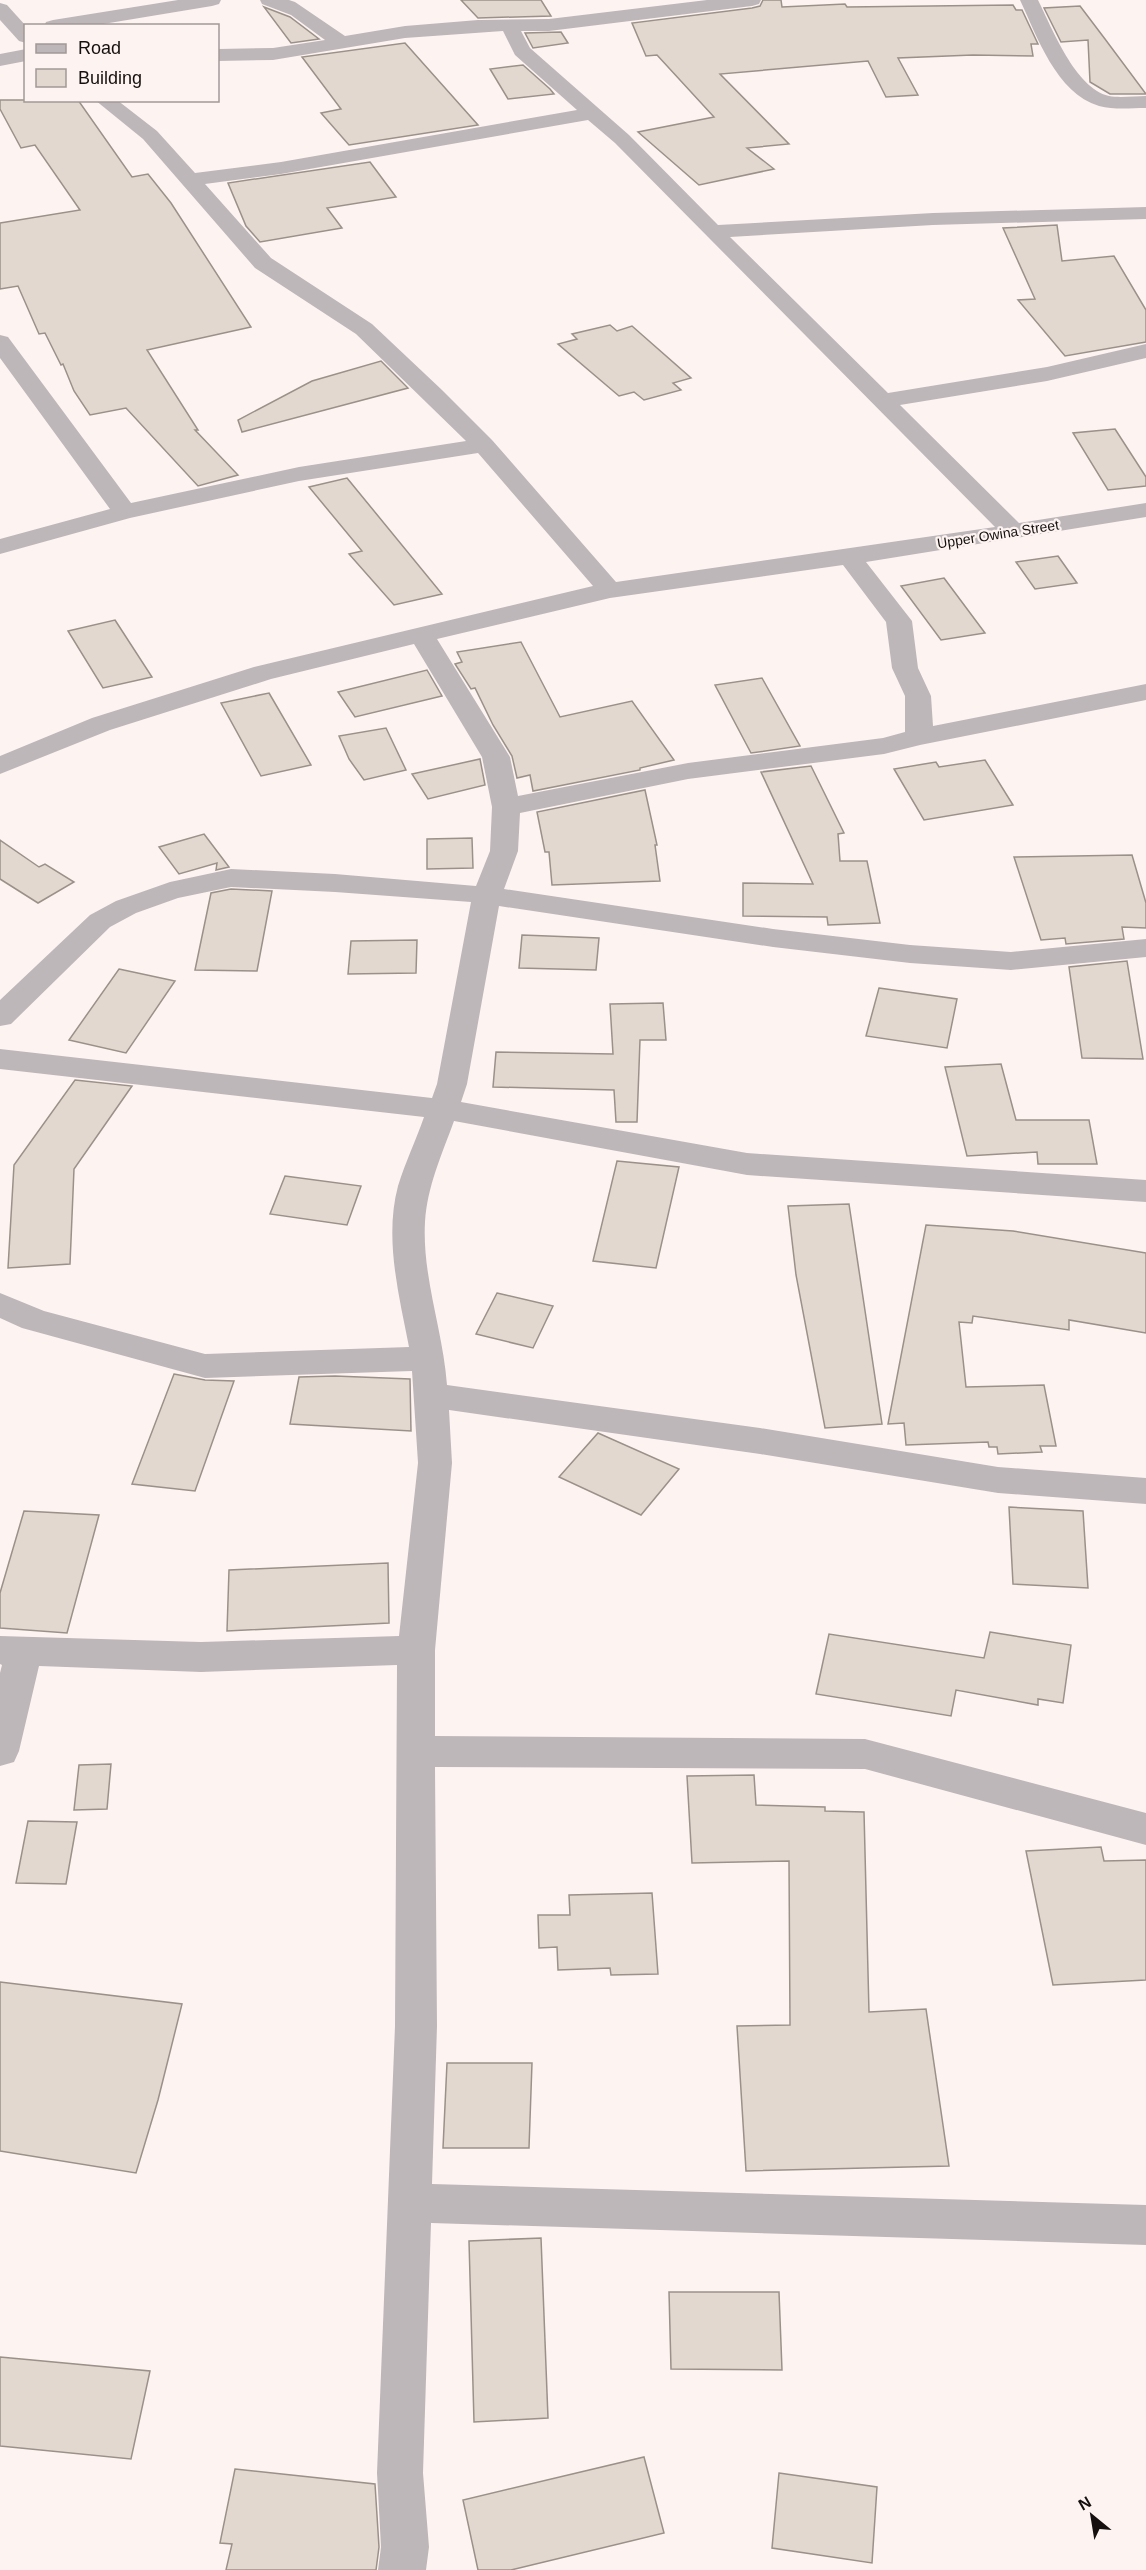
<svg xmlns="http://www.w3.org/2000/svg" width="1146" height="2570" viewBox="0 0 1146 2570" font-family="Helvetica,sans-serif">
<rect width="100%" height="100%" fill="#fdf4f2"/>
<!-- building -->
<g fill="#e2d8cf" stroke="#9b9189" stroke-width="1.5">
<polygon points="461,0 541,0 551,16 478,18"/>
<polygon points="763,0 781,0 782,7 845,4 847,7 1013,5 1016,10 1022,10 1038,44 1031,44 1033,56 973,55 898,58 918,95 886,97 868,61 720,74 789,144 747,148 774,169 699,185 638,132 714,117 657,55 646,56 632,23 752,8 760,6"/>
<polygon points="1080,6 1105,39 1146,94 1110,94 1090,82 1088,40 1061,42 1044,8"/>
<polygon points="264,7 290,17 319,39 291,43"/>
<polygon points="561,32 568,43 533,48 525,33"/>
<polygon points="405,43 478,125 349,145 321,113 341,109 302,57"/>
<polygon points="523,65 550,89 554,94 508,99 490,69"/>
<polygon points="0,100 78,100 132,177 148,174 171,203 251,327 147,350 198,430 195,430 238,475 198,486 126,408 90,415 74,391 63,364 61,365 45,333 39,334 18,286 0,289 0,223 80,210 35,145 21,148 0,109"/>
<polygon points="370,162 396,197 327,208 342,228 260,242 246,226 228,183"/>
<polygon points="1057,225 1062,261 1114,256 1146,310 1146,342 1065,356 1018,300 1035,299 1003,228"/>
<polygon points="610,325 617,331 632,326 691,378 673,383 681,390 644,400 634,392 619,396 558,344 577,339 572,334"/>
<polygon points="381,361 408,388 242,432 238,420 312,381"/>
<polygon points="1115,429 1146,477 1146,486 1108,490 1073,433"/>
<polygon points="347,478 442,594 394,605 349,554 362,551 309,487"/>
<polygon points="1058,556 1077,583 1035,589 1016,562"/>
<polygon points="944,578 985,633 941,640 901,586"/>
<polygon points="115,620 152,677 103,688 68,631"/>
<polygon points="521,642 560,717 632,701 674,760 640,768 640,770 533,791 530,775 517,778 512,756 493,725 475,688 471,689 455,664 462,662 457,652"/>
<polygon points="427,670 442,696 355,717 338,692"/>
<polygon points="762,678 800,746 751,753 715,685"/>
<polygon points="269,693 311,765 261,776 221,703"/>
<polygon points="386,728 406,770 364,780 349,759 339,736"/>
<polygon points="480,759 485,785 428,799 412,774"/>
<polygon points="985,760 1013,805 924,820 894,769 936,762 939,767"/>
<polygon points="811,766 844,833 838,834 840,861 867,861 880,923 828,925 827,917 743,916 743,883 813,884 761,772"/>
<polygon points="645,790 657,845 655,845 660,881 552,885 549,852 545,852 537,812"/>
<polygon points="204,834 229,867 216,870 217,863 179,874 159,847"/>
<polygon points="472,838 473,868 427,869 427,839"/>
<polygon points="0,840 39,867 45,864 74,882 38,903 0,879"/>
<polygon points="1132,855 1146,903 1146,928 1122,927 1124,939 1066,944 1065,938 1041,940 1014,857"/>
<polygon points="231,889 272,891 257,971 195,970 211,893"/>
<polygon points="522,935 599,938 596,970 519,968"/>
<polygon points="417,940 416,973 348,974 351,941"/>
<polygon points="1127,961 1143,1059 1082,1058 1069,967"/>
<polygon points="119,969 175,981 126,1053 69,1040"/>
<polygon points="879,988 957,999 947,1048 866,1036"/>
<polygon points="663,1003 666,1040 640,1040 637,1122 616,1122 614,1090 493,1087 496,1052 613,1054 610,1004"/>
<polygon points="1001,1064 1016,1120 1089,1120 1097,1164 1038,1164 1037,1152 967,1156 945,1067"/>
<polygon points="75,1080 132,1086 74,1169 70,1264 8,1268 14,1165"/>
<polygon points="617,1161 679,1167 656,1268 593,1261"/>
<polygon points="285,1176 361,1186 347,1225 270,1214"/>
<polygon points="849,1204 882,1424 825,1428 796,1275 788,1206"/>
<polygon points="926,1225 1013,1231 1146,1253 1146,1333 1069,1320 1069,1330 973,1316 972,1323 959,1322 966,1387 1044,1385 1056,1446 1040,1446 1042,1452 998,1454 997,1447 989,1447 988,1442 906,1445 904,1423 888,1424"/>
<polygon points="497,1293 553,1306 533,1348 476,1334"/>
<polygon points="174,1374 205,1380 234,1381 195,1491 132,1484"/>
<polygon points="335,1376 410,1379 411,1431 290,1424 299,1377"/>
<polygon points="598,1433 679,1469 641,1515 559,1477"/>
<polygon points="1009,1507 1083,1511 1088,1588 1013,1584"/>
<polygon points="24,1511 99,1515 67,1633 0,1628 0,1593"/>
<polygon points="388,1563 389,1623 227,1631 229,1570"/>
<polygon points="990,1632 1071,1645 1063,1703 1038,1699 1038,1705 956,1690 951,1716 816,1694 829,1634 984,1658"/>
<polygon points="111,1764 107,1809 74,1810 79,1765"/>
<polygon points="754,1775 756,1805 825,1807 825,1811 864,1812 869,2012 926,2009 949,2166 746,2171 737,2026 790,2025 789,1861 692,1863 687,1776"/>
<polygon points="28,1821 77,1822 66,1884 16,1883"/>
<polygon points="1101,1847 1104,1861 1146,1860 1146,1980 1053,1985 1026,1851"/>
<polygon points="652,1893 658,1974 611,1975 610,1968 558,1970 557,1947 539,1948 538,1915 570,1915 569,1895"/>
<polygon points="0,1982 182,2004 158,2100 136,2173 0,2151"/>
<polygon points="447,2063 532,2063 529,2148 443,2148"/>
<polygon points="541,2238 548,2418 474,2422 469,2241"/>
<polygon points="669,2292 779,2292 782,2370 671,2369"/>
<polygon points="0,2357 150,2371 131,2459 0,2446"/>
<polygon points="644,2457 664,2533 511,2570 478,2570 463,2500"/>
<polygon points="235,2469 375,2484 379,2547 376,2570 226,2570 232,2544 220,2543"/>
<polygon points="779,2473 877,2487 872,2563 772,2548"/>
</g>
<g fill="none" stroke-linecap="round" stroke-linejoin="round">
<!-- minor -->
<g fill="#beb7ba" fill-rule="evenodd">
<polygon points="178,0 221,0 219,4 212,6 91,26 44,26 46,22 53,20"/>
<path d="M 260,0 L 289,0 L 295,2 L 345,36 L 405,26 L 478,20 L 549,19 L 707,0 L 761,0 L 759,4 L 752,6 L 549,31 L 521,31 L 530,48 L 629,135 L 718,225 L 933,213 L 1146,207 L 1146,219 L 933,225 L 730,237 L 888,393 L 1047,367 L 1146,344 L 1146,358 L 1047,381 L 900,405 L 1019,523 L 1146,503 L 1146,517 L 866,562 L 912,621 L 918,668 L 931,696 L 933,726 L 1146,684 L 1146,700 L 920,745 L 884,754 L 688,779 L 520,813 L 518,851 L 504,889 L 773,929 L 910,945 L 1011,952 L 1146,939 L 1146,957 L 1011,970 L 910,963 L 773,947 L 499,906 L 467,1084 L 461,1102 L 747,1153 L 1146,1180 L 1146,1202 L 747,1175 L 454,1121 C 442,1154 427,1187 425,1222 C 422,1277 443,1330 447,1385 L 760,1428 L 998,1467 L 1146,1478 L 1146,1504 L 998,1493 L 760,1454 L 449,1410 L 452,1463 L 435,1650 L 435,1736 L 865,1739 L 1146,1813 L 1146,1845 L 865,1769 L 435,1767 L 437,2026 L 432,2184 L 1146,2205 L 1146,2245 L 431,2223 L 423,2473 L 429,2547 L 426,2570 L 378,2570 L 381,2547 L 377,2473 L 395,2026 L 397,1665 L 201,1672 L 39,1666 L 19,1751 L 14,1762 L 0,1766 L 0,1673 L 2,1665 L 0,1664 L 0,1636 L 201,1642 L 399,1636 L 418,1463 L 412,1371 L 205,1378 L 22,1328 L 0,1318 L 0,1293 L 44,1311 L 205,1354 L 409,1347 C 399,1295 384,1239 398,1186 C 405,1163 416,1140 424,1117 L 0,1069 L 0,1049 L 432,1098 L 437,1084 L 471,902 L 335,892 L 231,887 L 178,898 L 136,913 L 110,927 L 11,1024 L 0,1026 L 0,1000 L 90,915 L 116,901 L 170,882 L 231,869 L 335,874 L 476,886 L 490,851 L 492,807 L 482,757 L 414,644 L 271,679 L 110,730 L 0,774 L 0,756 L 92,718 L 254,667 L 593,586 L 478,453 L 299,481 L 130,518 L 0,554 L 0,539 L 110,509 L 0,358 L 0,335 L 8,337 L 131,503 L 299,467 L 466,441 L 356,334 L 255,268 L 143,139 L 95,100 L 117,100 L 157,131 L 195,173 L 281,162 L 577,110 L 515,55 L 503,31 L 405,38 L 273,60 L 218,61 L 218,49 L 273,48 L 325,40 L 291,15 L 262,4 ZM 588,120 L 615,143 L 995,527 L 616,582 L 492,440 L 442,390 L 372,324 L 271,258 L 205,184 L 281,174 ZM 843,565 L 886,622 L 892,668 L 905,696 L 905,732 L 883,738 L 688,763 L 518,796 L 510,757 L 437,639 L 610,598 Z"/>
<path d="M 1020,0 L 1038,0 C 1052,28 1075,88 1109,96 C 1120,98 1134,96 1146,96 L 1146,108 C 1131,108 1114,110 1099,106 C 1056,93 1037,36 1020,0 Z"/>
<polygon points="0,3 7,5 26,26 26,43 19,41 0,20"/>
<polygon points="26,49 26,61 0,66 0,54"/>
</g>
</g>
<g text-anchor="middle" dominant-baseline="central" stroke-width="4.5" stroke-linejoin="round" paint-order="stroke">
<!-- far-street labels -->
<g font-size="14" fill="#15100f" stroke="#fdf4f2">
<text transform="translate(998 534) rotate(-9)">Upper Owina Street</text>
</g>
</g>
<!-- legend -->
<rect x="24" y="24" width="195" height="78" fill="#fdf4f2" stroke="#a09997" stroke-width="1.5"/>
<rect x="36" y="44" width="30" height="9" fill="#beb7ba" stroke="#a09997" stroke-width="1.5"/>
<text x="78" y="54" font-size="18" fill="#15100f">Road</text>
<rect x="36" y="69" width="30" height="18" fill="#e2d8cf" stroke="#a09997" stroke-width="1.5"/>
<text x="78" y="84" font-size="18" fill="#15100f">Building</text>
<!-- north arrow -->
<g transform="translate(1092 2516) rotate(330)" stroke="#fdf4f2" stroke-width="4.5" paint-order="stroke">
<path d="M0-4.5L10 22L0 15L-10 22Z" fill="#15100f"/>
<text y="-9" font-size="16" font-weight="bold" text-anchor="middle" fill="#15100f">N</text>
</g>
</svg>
